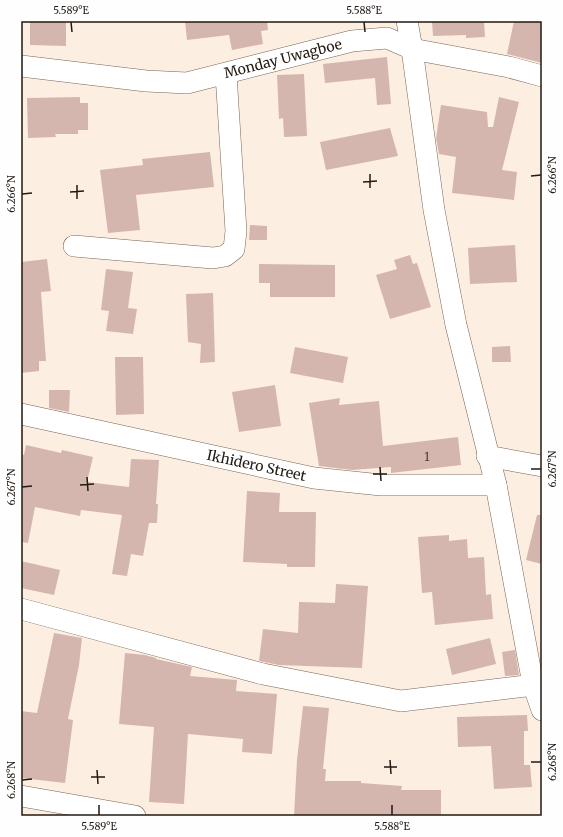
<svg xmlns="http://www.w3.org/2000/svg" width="563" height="837" viewBox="0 0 563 837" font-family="Merriweather,serif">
<rect width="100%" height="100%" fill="#fdeee2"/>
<!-- building -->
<g fill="#d5b6ae">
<polygon points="30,21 66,21 66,46 30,45"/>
<polygon points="185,21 267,21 268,30 261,31 263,44 232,50 229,35 187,40"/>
<polygon points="432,21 484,21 485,37 466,38 466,35 433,36"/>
<polygon points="514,21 542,21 542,63 507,54"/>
<polygon points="387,57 391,104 377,105 375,78 325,83 323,64"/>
<polygon points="304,74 307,136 284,137 283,118 279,119 277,75"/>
<polygon points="80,97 80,103 88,103 88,130 78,130 78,134 55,134 56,137 28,138 27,98"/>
<polygon points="499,97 519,102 502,170 517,172 514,200 452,193 456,157 439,154 436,138 441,105 487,112 488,127 493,127"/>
<polygon points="390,128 398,156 326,170 320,142"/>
<polygon points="210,152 214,187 136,195 140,230 108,233 100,170 143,165 142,159"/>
<polygon points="250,225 267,226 267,240 249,240"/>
<polygon points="515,245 517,282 470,284 468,248"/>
<polygon points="410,255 413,264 417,263 431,307 390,319 376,275 397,269 394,260"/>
<polygon points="47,259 51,291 41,292 46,361 39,361 39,371 21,373 21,262"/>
<polygon points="259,264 335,265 335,297 270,297 270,283 259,283"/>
<polygon points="106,269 133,272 128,308 137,309 133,334 106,331 109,311 101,310"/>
<polygon points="213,293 215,362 200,363 201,344 188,342 186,294"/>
<polygon points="510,346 511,362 492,362 492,347"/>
<polygon points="295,347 348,357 343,383 290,373"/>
<polygon points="115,357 143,357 144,414 116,415"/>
<polygon points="275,385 281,426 239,432 232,392"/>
<polygon points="49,390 70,390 69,412 49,408"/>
<polygon points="340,398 339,405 379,401 383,446 458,437 461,465 391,473 391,467 352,470 319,466 309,403"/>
<polygon points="26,445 61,453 62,450 93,457 87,482 129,487 131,459 159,460 156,504 158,504 157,523 149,523 143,556 131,554 127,576 112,574 122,515 81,510 80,516 35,507 28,543 21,542 21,454 24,455"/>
<polygon points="247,491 280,493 279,512 316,512 315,567 287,567 287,564 243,562"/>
<polygon points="537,515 542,515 542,564 526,560"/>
<polygon points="449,535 449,541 467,539 468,558 484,557 486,595 491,594 493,619 435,625 432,592 422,593 418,537"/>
<polygon points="21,561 60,570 54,595 21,588"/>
<polygon points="336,584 368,586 362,668 279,665 259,661 263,629 298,633 299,602 335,603"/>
<polygon points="54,633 82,638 79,665 68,719 73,720 65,783 21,778 21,711 37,713"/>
<polygon points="490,638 496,664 452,675 446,649"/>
<polygon points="515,650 519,675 505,676 502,652"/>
<polygon points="125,653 145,655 156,658 156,659 192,667 190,676 237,680 236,691 277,694 272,754 242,752 243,739 188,734 184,804 149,802 154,727 119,724"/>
<polygon points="303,706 329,708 323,769 326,769 325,781 361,781 361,783 402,786 401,790 441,790 441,816 294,816 297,760"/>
<polygon points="527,715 528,731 524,731 524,765 530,765 532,787 494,789 491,746 458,747 457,717"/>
</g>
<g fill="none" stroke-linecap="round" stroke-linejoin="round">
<!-- minor casing -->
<g stroke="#7a6453" stroke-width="22">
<g id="minor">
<polyline points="407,21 412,49 434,210 456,325 496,485 533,684 542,710"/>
<path id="s1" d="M 21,66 L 146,81 L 187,83 L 352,41 L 387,38 L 412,49 L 509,67 L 542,76"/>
<polyline points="74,246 213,258 225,256 234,249 236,231 226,74"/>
<path id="s2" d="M 21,414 L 314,478 L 381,485 L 496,485"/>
<polyline points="487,456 542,466"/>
<polyline points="21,609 263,674 401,701 542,684"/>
<polyline points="21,796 135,816"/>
</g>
</g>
<!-- minor -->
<use href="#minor" stroke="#fff" stroke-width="21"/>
</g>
<!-- ticks -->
<path fill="none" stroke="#221a13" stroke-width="1.5" d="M 71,22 L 72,32M 364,22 L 365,32M 370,174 L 370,188M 531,176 L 541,175M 363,182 L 377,181M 77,185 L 77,199M 70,192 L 84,191M 22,194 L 32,193M 380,467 L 381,481M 531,469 L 541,469M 373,474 L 387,474M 87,477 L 88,491M 80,485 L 94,484M 22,487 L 32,486M 390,760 L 391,774M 531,762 L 541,762M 384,767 L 397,767M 97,770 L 98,784M 91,777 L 105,777M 22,780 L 32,779M 99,805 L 99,815M 392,805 L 392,815"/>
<g text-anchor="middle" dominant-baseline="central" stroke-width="3.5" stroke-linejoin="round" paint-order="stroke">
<!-- number labels -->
<g font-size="12" fill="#4f413a">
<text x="427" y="456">1</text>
</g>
<!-- street labels -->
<g font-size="14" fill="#221a13" stroke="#fefefe">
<text stroke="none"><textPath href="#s1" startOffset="266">Monday Uwagboe</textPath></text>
<text stroke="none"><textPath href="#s2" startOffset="241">Ikhidero Street</textPath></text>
</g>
</g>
<!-- border -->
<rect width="563" height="837" fill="none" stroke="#fefefe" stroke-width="44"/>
<rect x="22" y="22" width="519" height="793" fill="none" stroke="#221a13" stroke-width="1.5"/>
<g font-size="10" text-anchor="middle" fill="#221a13">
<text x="71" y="14">5.589°E</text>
<text x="364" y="14">5.588°E</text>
<text transform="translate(552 175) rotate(-90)" y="4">6.266°N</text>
<text transform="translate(11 194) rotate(-90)" y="4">6.266°N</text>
<text transform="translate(552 469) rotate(-90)" y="4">6.267°N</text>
<text transform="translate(11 487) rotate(-90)" y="4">6.267°N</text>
<text transform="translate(552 762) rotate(-90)" y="4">6.268°N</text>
<text transform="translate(11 780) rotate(-90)" y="4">6.268°N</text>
<text x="99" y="830">5.589°E</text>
<text x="392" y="830">5.588°E</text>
</g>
</svg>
